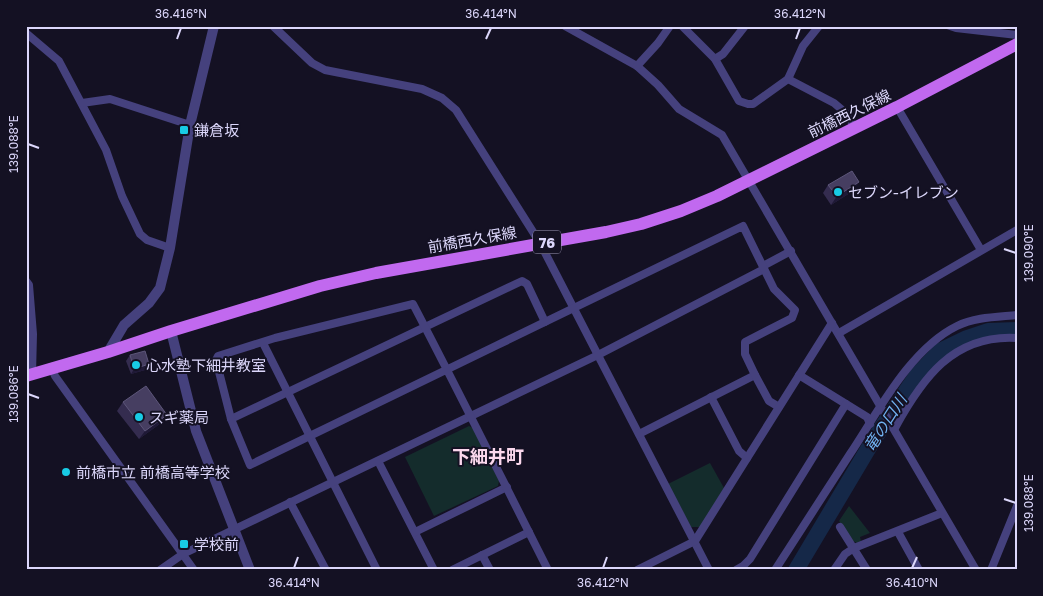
<svg xmlns="http://www.w3.org/2000/svg" width="1043" height="596" viewBox="0 0 1043 596" font-family="'Golos Text','Noto Sans JP',sans-serif">
<rect width="100%" height="100%" fill="#141123"/>
<!-- green -->
<g fill="#142c2c">
<polygon points="469,426 473,428 499,481 498,486 434,516 405,457"/>
<polygon points="710,463 724,488 700,527 691,527 668,484"/>
<polygon points="849,506 870,533 860,537 861,541 857,543 853,541 839,521"/>
</g>
<g fill="none" stroke-linecap="round" stroke-linejoin="round">
<!-- river -->
<polyline stroke="#152848" stroke-width="16" points="796,570 874,439 917,375 940,351 967,338 988,331 1017,330"/>
<!-- minor -->
<g stroke="#45417d" stroke-width="8">
<polyline points="273,26 312,63 325,70 422,89 442,98 456,110 540,243 709,570"/>
<polyline points="565,26 637,66 658,85 679,109 722,135 976,570"/>
<polyline points="682,26 715,59 739,101 748,104 753,104 788,79 803,46 819,26"/>
<polyline points="950,26 956,28 1017,35"/>
<polyline points="26,33 59,61 106,150 122,196 140,234 147,240 170,248"/>
<polyline points="715,59 723,54 745,26"/>
<polyline points="637,66 658,43 670,26"/>
<polyline points="788,79 834,103 847,114 855,128"/>
<polyline points="82,103 110,99 190,125"/>
<polyline points="897,107 981,250"/>
<polyline points="763,266 791,251"/>
<polyline points="26,281 29,285 33,334 32,374"/>
<polyline points="839,333 1017,230"/>
<polyline points="263,343 377,570"/>
<polyline points="51,367 55,376 194,570"/>
<polyline points="799,375 867,417 870,424"/>
<polyline points="711,397 739,451 747,458"/>
<polyline points="231,419 522,281 527,284 545,322"/>
<path d="M 895,428 C 922,379 953,334 1017,338"/>
<polyline points="639,434 755,375"/>
<polyline points="378,461 434,570"/>
<polyline points="290,502 326,570"/>
<polyline points="840,527 867,570"/>
<polyline points="415,532 507,487"/>
<polyline points="898,532 919,570"/>
<polyline points="482,555 490,570"/>
<polyline points="160,570 183,554 598,355 764,269"/>
<polyline points="452,570 529,532"/>
<path d="M 548,570 C 503,481 459,392 413,304 L 275,338 L 218,356 L 216,360 L 231,419 L 250,465 C 414,385 579,306 743,226 L 774,289 L 795,310 L 792,318 L 745,342 L 745,354 L 755,375 L 769,401 L 779,407"/>
<polyline points="637,570 695,541 832,323"/>
<polyline points="736,570 743,566 750,559 846,404"/>
<path d="M 775,570 C 800,531 825,493 850,454 C 878,412 910,349 957,326 C 975,317 997,317 1017,315"/>
<polyline points="834,570 845,554 854,548 942,513"/>
<polyline points="991,570 1017,506"/>
</g>
<!-- tertiary -->
<g stroke="#45417d" stroke-width="10">
<polyline points="171,331 196,431 250,570"/>
<polyline points="108,352 124,325 149,303 160,288 170,248 190,125 214,26"/>
</g>
<!-- primary -->
<polyline stroke="#c169ef" stroke-width="12" points="26,376 108,352 171,331 320,286 376,273 606,232 641,224 681,211 717,196 897,107 1017,44"/>
</g>
<!-- wall -->
<g fill="#342c4f">
<polygon points="828,185 853,191 831,205 823,193"/>
<polygon points="130,355 145,370 131,374 126,361"/>
<polygon points="123,402 161,423 139,439 117,411"/>
</g>
<!-- shaded-wall -->
<g fill="#1f1936">
<polygon points="859,182 853,191 831,205 837,196"/>
<polygon points="149,364 145,370 131,374 134,369"/>
<polygon points="167,415 161,423 139,439 145,431"/>
</g>
<!-- building -->
<g fill="#463e61" stroke="#5d567a">
<polygon points="852,171 859,182 837,196 828,185"/>
<polygon points="145,351 149,364 134,369 130,355"/>
<polygon points="146,386 167,415 145,431 123,402"/>
</g>
<!-- ticks -->
<path fill="none" stroke="#dcd7fb" stroke-width="2" d="M 177,39 L 181,28M 486,39 L 491,28M 796,39 L 800,28M 28,144 L 39,148M 1004,249 L 1016,253M 28,394 L 39,398M 1004,499 L 1016,503M 294,568 L 298,557M 603,568 L 607,557M 912,568 L 917,557"/>
<!-- markers -->
<g fill="#18cbe5" stroke="#141123" stroke-width="2">
<rect x="179" y="125" width="10" height="10" rx="2.5"/>
<circle cx="838" cy="192" r="5"/>
<circle cx="136" cy="365" r="5"/>
<circle cx="139" cy="417" r="5"/>
<circle cx="66" cy="472" r="5"/>
<rect x="179" y="539" width="10" height="10" rx="2.5"/>
</g>
<g text-anchor="middle" dominant-baseline="central" stroke-width="4" stroke-linejoin="round" paint-order="stroke">
<!-- shield labels -->
<rect fill="#141123" stroke="#a09cba" stroke-width="1" x="533" y="230.5" width="28" height="23" rx="4"/>
<g font-size="14" font-weight="bold" fill="#dcd7fb">
<text x="547" y="242">76</text>
</g>
<!-- street labels -->
<g font-size="15" fill="#dcd7fb" stroke="#141123">
<text transform="translate(849 113) rotate(-26)">前橋西久保線</text>
<text transform="translate(472 239) rotate(-10)">前橋西久保線</text>
</g>
<!-- poi labels -->
<g font-size="15" fill="#dcd7fb" stroke="#141123" text-anchor="start">
<text x="194" y="130">鎌倉坂</text>
<text x="848" y="192">セブン-イレブン</text>
<text x="146" y="365">心水塾下細井教室</text>
<text x="149" y="417">スギ薬局</text>
<text x="76" y="472">前橋市立 前橋高等学校</text>
<text x="194" y="544">学校前</text>
</g>
<!-- water labels -->
<g font-size="16" font-style="italic" fill="#70b1f0" stroke="#141123">
<text transform="translate(885 423) rotate(-57)">竜の口川</text>
</g>
<!-- quarter labels -->
<g font-size="18" font-weight="bold" fill="#fbd8ed" stroke="#141123">
<text x="488" y="456">下細井町</text>
</g>
</g>
<!-- border -->
<rect width="1043" height="596" fill="none" stroke="#141123" stroke-width="55"/>
<rect x="28" y="28" width="988" height="540" fill="none" stroke="#dcd7fb" stroke-width="2"/>
<g font-size="12" text-anchor="middle" fill="#dcd7fb">
<text x="181" y="18">36.416°N</text>
<text x="491" y="18">36.414°N</text>
<text x="800" y="18">36.412°N</text>
<text transform="translate(14 144) rotate(-90)" y="4">139.088°E</text>
<text transform="translate(1029 253) rotate(-90)" y="4">139.090°E</text>
<text transform="translate(14 394) rotate(-90)" y="4">139.086°E</text>
<text transform="translate(1029 503) rotate(-90)" y="4">139.088°E</text>
<text x="294" y="587">36.414°N</text>
<text x="603" y="587">36.412°N</text>
<text x="912" y="587">36.410°N</text>
</g>
</svg>
